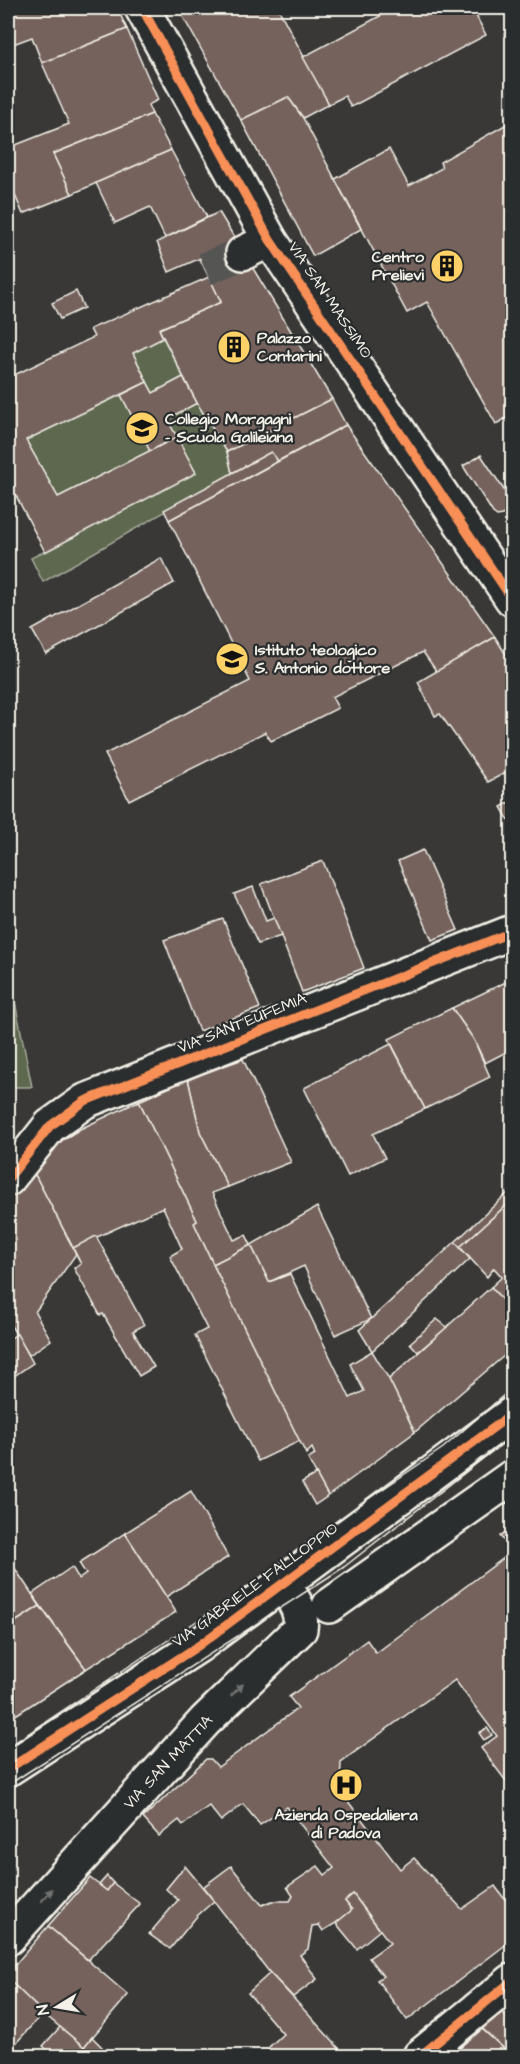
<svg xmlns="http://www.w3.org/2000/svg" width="520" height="2064" viewBox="0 0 520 2064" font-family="'Architects Daughter',sans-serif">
<rect width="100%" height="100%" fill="#393837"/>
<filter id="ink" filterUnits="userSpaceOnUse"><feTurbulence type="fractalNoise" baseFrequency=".0167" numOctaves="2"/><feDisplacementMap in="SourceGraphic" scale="12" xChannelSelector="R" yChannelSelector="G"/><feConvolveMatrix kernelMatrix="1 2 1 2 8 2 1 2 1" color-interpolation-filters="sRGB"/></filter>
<g filter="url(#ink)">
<!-- green -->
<g fill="#5d684f" stroke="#a8ac9c" stroke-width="1.5">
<polygon points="163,338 183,377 153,393 133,353"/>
<polygon points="121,395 150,451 58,497 26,440"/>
<polygon points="197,403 227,452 232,473 43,582 31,558 196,473 167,419"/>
<polygon points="8,967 32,1087 8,1087"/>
</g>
<!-- building -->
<g fill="#74625d" stroke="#f4f1e8" stroke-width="1.5">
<polygon points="8,8 117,8 127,29 42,63 32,37 8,46"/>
<polygon points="178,8 278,8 329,104 303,118 288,97 241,120"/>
<polygon points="395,8 474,8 472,8 486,35 351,107 345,96 329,104 303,57"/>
<polygon points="127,29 158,100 148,105 152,114 53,154 72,194 23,214 8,179 8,148 69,124 42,63"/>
<polygon points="288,97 303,118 361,229 313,256 241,120"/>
<polygon points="152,114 171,150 72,194 53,154"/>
<polygon points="512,121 512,415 496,424 427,302 407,313 335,179 389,149 409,186 442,168 440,162"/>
<polygon points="171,150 207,217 165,238 150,207 115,223 96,183"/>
<polygon points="219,212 237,242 169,272 157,242"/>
<polygon points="237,242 332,399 227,452 197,403 159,329 221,302 200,259"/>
<polygon points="209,277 221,302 159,329 163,338 133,353 147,382 26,440 58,497 177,437 196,473 45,552 8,480 8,378 94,337 90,329"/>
<polygon points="76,291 84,308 60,319 52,303"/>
<polygon points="183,377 197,403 167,419 177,437 150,451 121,395 147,382 153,393"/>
<polygon points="332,399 346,425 278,461 271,452 232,473 227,452"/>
<polygon points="346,425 495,637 437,672 423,652 332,697 338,708 306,724 271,741 265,732 129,800 105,754 250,681 169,520"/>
<polygon points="271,452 278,461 169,520 164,510"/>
<polygon points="481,455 512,502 512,508 502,515 497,516 493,513 463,466"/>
<polygon points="161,558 174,583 46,654 32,630"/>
<polygon points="495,637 512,664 512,775 510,776 507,772 488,782 440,714 435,716 418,682"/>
<polygon points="512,801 512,826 501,807"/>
<polygon points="423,850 458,930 432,940 398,861"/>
<polygon points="323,861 364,968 302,992 261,884"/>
<polygon points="253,887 266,921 274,918 281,936 258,944 234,894"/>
<polygon points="223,919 260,1008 199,1031 164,940"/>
<polygon points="512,979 512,1049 485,1063 474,1040 452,1008"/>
<polygon points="452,1008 474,1040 490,1077 425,1109 389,1039"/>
<polygon points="391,1044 425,1109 373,1134 385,1158 348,1176 304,1088"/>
<polygon points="243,1059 291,1162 228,1187 200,1132 188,1079"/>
<polygon points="188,1079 200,1132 228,1187 212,1193 234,1240 246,1235 251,1245 213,1264 194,1223 197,1221 139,1101"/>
<polygon points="139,1101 197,1221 194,1223 213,1264 300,1441 258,1461 195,1335 207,1329 170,1256 182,1249 163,1207 73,1248 31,1167 42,1153 80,1129"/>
<polygon points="31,1167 76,1254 35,1312 51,1340 29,1355 8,1321 8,1200"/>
<polygon points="512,1189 512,1200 460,1247 455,1242"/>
<polygon points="512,1200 512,1311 491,1287 502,1277 494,1268 487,1277 460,1247"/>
<polygon points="317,1207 371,1319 335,1335 304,1266 269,1282 251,1245"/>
<polygon points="96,1236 144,1325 133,1331 154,1367 139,1376 103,1314 100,1315 74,1268 81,1264 73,1248"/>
<polygon points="455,1242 470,1259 372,1351 359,1330"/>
<polygon points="251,1245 269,1282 290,1274 350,1398 364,1391 350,1364 372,1351 389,1379 415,1432 328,1496 308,1459 315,1455 312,1448 306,1454 213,1264"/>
<polygon points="491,1287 512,1311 512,1349 415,1432 389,1379"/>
<polygon points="437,1319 447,1327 418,1352 410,1343"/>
<polygon points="17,1334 33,1363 8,1380 8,1340"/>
<polygon points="316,1474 328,1496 315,1505 302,1482"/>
<polygon points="191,1491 228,1557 166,1597 125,1533"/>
<polygon points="512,1527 512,1550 500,1536"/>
<polygon points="125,1533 176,1612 86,1669 32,1594 72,1567 79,1579 86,1574 79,1563"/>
<polygon points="512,1552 512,1789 481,1748 497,1736 455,1680 341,1762 340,1785 340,1791 400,1869 414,1858 462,1909 495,1886 512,1909 512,1940 407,2020 377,1980 383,1976 369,1958 390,1943 353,1894 345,1901 352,1910 336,1923 323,1931 319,1925 312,1926 308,1949 300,1955 317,1979 293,1997 270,1973 203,1887 231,1866 262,1905 272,1901 290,1901 293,1896 287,1887 318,1866 325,1875 334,1868 287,1807 260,1825 243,1804 221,1821 209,1806 183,1825 179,1820 159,1836 143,1818 206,1759 211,1759 218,1767 298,1708 289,1697 367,1640 376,1653"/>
<polygon points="8,1558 40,1606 9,1626 8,1625"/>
<polygon points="40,1606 86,1669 8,1720 8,1625 9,1626"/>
<polygon points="487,1728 492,1735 484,1740 479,1733"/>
<polygon points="185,1866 214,1901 197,1916 170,1949 149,1934 178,1900 166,1889"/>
<polygon points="107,1876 113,1883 107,1891 99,1885"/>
<polygon points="90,1878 107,1891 113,1883 140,1904 88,1960 48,1926"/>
<polygon points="353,1894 380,1930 357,1949 336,1923 352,1910 345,1901"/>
<polygon points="48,1926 128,1995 84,2047 43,2013 8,1979 8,1973"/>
<polygon points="270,1973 307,2013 346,2056 271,2056 267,2049 283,2034 248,1993"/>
<polygon points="8,1979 43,2013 8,2052"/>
<polygon points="494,2004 512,2022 512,2056 473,2020"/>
<polygon points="60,2027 84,2047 95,2056 54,2056 43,2046"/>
<polygon points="482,2029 512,2056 451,2056"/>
<polygon points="92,2037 102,2047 95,2056 84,2047"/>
</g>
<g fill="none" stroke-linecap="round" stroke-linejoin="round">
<!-- minor-tunnel -->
<polyline stroke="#555452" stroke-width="33" stroke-dasharray="33 16" stroke-linecap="butt" points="205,269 243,253"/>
<!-- minor casing -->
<g stroke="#f4f1e8" stroke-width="38">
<g id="minor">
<polyline points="142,8 270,240 512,599"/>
<polyline points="243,253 270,240"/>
<polyline points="8,1179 50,1126 85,1101 512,932"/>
<polyline points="329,1606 512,1477"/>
<polyline points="8,1769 198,1646 512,1414"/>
<path d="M 8,1938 L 205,1721 L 300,1629 C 303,1611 293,1599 283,1584"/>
<polyline points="420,2056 512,1981"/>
</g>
</g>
<!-- minor -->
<use href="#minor" stroke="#2a2d2e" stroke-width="33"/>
<!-- tram -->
<g stroke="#f4f1e8" stroke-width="1.5">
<polyline points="8,1747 252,1584 358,1506 443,1448 512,1388"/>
<polyline points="8,1785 344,1567 512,1436"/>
</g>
<!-- cycleway casing -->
<g stroke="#2a2d2e" stroke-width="13">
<g id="cycleway">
<polyline points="142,8 270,240 512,599"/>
<polyline points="8,1179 50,1126 85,1101 512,932"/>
<polyline points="8,1769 198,1646 512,1414"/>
<polyline points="420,2056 512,1981"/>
</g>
</g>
<!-- cycleway -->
<use href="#cycleway" stroke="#f78f57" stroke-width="9"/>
</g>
<!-- one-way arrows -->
<defs><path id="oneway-solid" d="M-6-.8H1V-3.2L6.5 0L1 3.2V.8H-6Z" transform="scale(1.5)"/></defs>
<g fill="#71726f">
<use href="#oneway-solid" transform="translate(237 1690) rotate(-44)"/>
<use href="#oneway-solid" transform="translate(47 1895) rotate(-48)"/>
</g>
</g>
<!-- icons -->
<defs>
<g id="building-disc" transform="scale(1.725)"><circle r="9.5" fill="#ffd166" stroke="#2a2d2e"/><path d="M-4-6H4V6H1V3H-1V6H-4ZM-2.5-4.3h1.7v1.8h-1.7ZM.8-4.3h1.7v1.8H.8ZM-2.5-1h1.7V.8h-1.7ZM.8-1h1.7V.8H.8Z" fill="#111"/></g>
<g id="university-disc" transform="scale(1.725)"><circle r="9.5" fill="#ffd166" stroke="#2a2d2e"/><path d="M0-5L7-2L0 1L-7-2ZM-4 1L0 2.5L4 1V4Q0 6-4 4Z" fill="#111"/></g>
<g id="hospital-disc" transform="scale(1.725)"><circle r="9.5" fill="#ffd166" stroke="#2a2d2e"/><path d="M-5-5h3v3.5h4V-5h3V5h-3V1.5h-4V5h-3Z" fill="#111"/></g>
</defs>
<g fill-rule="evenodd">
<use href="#building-disc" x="447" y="266"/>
<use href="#building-disc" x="234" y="347"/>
<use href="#university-disc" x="142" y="428"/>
<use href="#university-disc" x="232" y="659"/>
<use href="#hospital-disc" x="346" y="1785"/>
</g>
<g text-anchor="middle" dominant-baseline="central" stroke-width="4.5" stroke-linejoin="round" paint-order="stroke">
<!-- poi labels -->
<g font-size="16" font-weight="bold" fill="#f4f1e8" stroke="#2a2d2e" text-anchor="start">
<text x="424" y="257" text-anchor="end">Centro<tspan x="424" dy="18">Prelievi</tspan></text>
<text x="257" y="338">Palazzo<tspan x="257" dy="18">Contarini</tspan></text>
<text x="165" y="419">Collegio Morgagni<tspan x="165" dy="18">- Scuola Galileiana</tspan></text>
<text x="255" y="650">Istituto teologico<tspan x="255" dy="18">S. Antonio dottore</tspan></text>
<text x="346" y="1815" text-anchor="middle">Azienda Ospedaliera<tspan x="346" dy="18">di Padova</tspan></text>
</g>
<!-- street labels -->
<g font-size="16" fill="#f4f1e8" stroke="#2a2d2e">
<text transform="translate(330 300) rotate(56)">VIA SAN MASSIMO</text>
<text transform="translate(242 1023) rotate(-22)">VIA SANT'EUFEMIA</text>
<text transform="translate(255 1585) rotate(-36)">VIA GABRIELE FALLOPPIO</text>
<text transform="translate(168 1762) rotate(-47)">VIA SAN MATTIA</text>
</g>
</g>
<!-- margin -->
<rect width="520" height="2064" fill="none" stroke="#2a2d2e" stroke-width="30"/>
<rect x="15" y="15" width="490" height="2034" fill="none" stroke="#f4f1e8" stroke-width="2" filter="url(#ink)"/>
<!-- north arrow -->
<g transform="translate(57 2007) rotate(259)" stroke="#2a2d2e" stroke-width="4.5" paint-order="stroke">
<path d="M0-4.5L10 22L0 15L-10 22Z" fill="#f4f1e8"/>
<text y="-9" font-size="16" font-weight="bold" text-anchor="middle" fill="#f4f1e8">N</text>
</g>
</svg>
